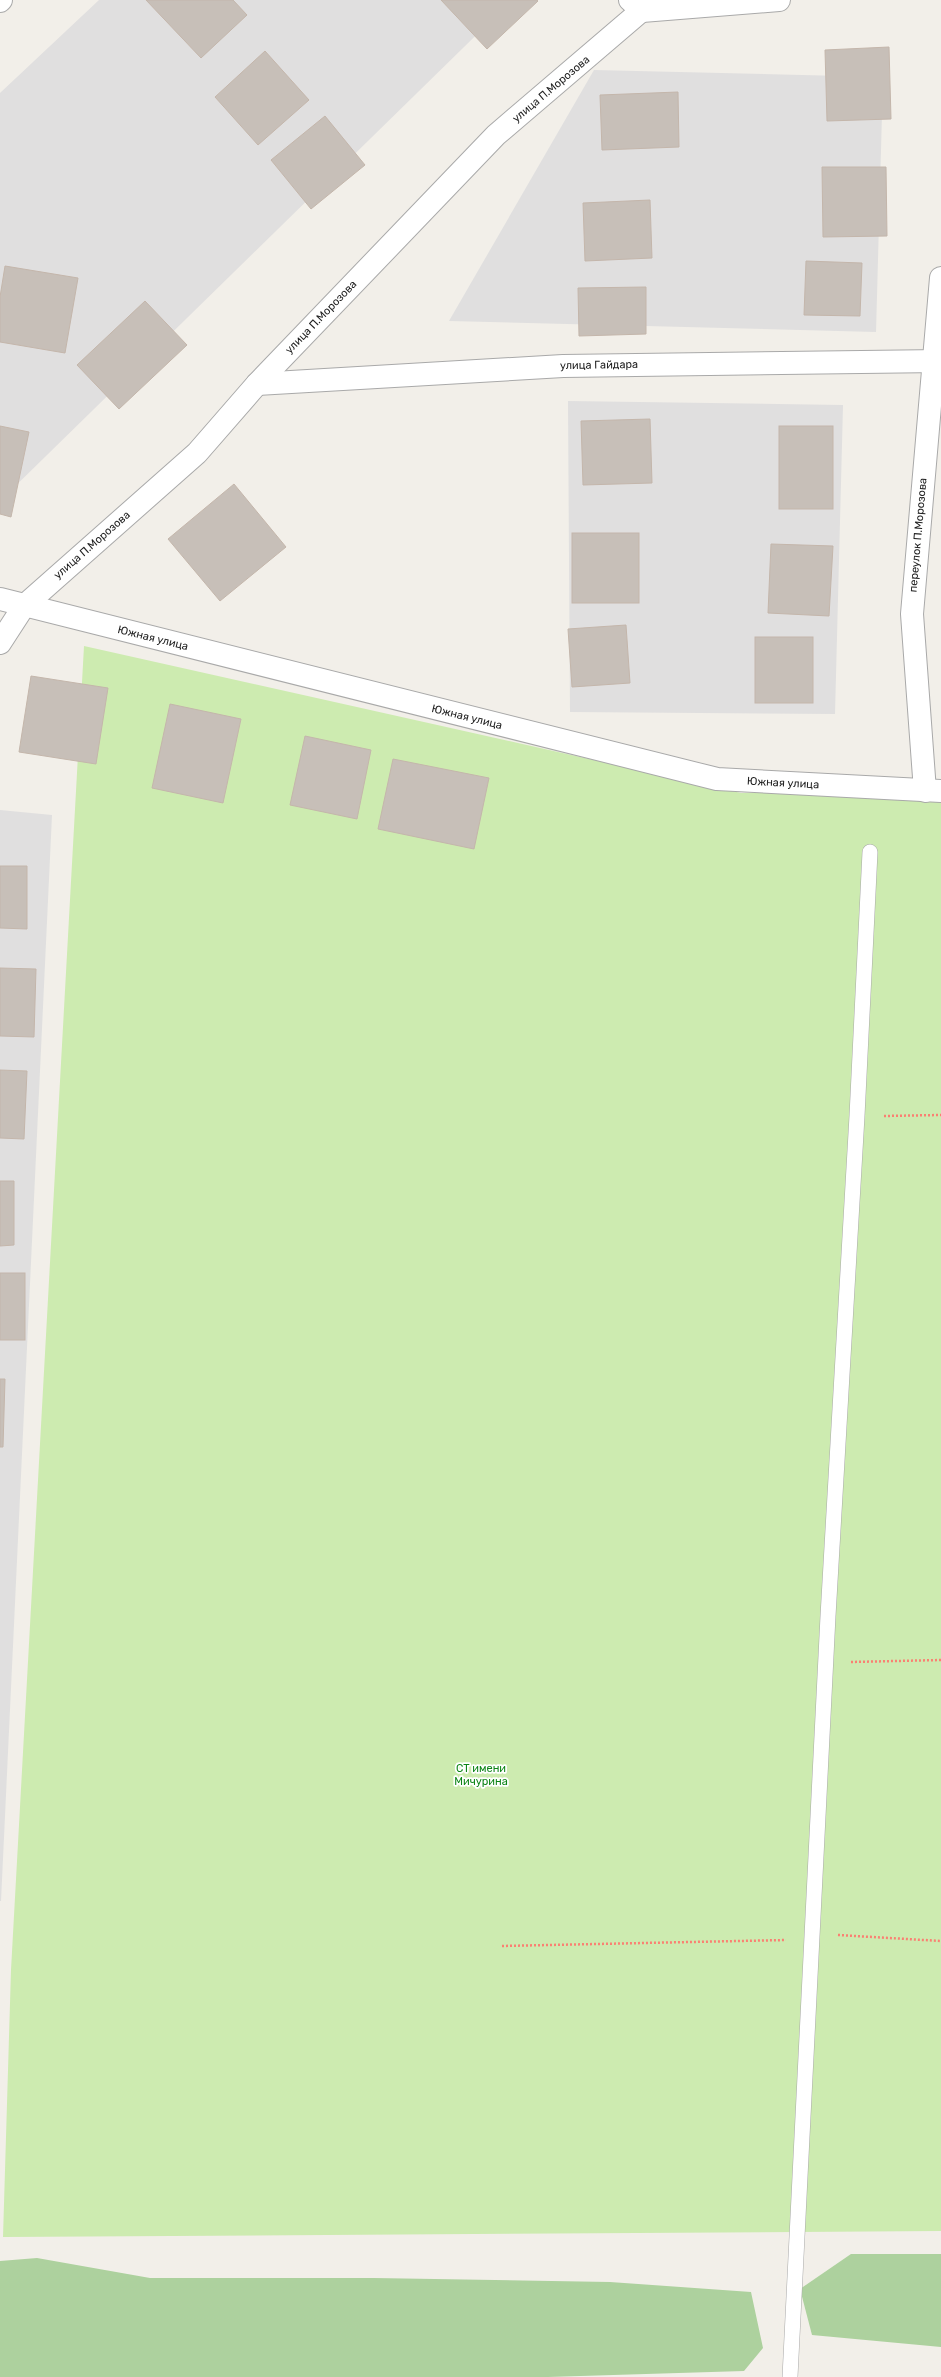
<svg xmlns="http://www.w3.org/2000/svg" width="941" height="2377" viewBox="0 0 941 2377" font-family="Rubik,sans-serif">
<rect width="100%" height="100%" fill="#f2efe9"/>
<!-- residential -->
<g fill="#e0dfdf">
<polygon points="99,0 512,0 0,501 0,93"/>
<polygon points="594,70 883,77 876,332 449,321"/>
<polygon points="568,401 843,405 835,714 570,712"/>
<polygon points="0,810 52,815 1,1901 0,1901"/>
</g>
<!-- grass -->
<polygon fill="#cdebb0" points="84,646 741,793 941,791 941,2231 3,2237 11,1970"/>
<!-- forest -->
<g fill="#add19e">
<polygon points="851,2254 941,2254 941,2347 812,2335 800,2289"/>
<polygon points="37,2258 150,2278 374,2278 610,2282 751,2292 763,2348 744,2371 548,2377 0,2377 0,2261"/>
</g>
<!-- building -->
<g fill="#c7bfb8" stroke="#c4b6ab">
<polygon points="146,0 233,0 247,15 201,58"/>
<polygon points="441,0 537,0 538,1 487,49"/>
<polygon points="889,47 891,119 827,121 825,50"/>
<polygon points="265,51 309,100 258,145 215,97"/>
<polygon points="678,92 679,147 602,150 600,95"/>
<polygon points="325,116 365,165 311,209 271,160"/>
<polygon points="822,167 886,167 887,236 823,237"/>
<polygon points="650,200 652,258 585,261 583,203"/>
<polygon points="806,261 862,263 860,316 804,315"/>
<polygon points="5,266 78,278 65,353 0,342 0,297"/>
<polygon points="646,287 646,334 579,336 578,288"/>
<polygon points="145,301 187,345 119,409 77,365"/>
<polygon points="650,419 652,483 583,485 581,421"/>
<polygon points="0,426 29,432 11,517 0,514"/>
<rect x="779" y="426" width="54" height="83"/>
<polygon points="234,484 286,547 220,601 168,539"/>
<rect x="572" y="533" width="67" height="70"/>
<polygon points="771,544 833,546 829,616 768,613"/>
<polygon points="626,625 630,683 572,687 568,629"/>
<rect x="755" y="637" width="58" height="66"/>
<polygon points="31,676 108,688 96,764 19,752"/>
<polygon points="170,704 241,719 223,803 152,788"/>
<polygon points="305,736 371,750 357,819 290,805"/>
<polygon points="393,759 489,778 474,849 378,829"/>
<polygon points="0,866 27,866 27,929 0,928"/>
<polygon points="0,968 36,969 34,1037 0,1036"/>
<polygon points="0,1070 27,1071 24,1139 0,1138"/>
<polygon points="0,1181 14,1181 14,1245 0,1246"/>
<rect x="0" y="1273" width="25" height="67"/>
<polygon points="0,1379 5,1379 3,1447 0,1447"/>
</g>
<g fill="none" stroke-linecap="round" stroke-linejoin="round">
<!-- lane casing -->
<g stroke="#a9a9a9" stroke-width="16">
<polyline id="lane" points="790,2377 828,1616 857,1116 870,852"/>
</g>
<!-- street casing -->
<g stroke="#a9a9a9" stroke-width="24">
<g id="street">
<polyline points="630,0 642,11 779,0"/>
<polyline points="0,1 1,0"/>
<polyline points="257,384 563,366 941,361"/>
<polyline points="0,599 717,779 941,791"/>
<polyline points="0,643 24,606 197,453 257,384 496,135 654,0"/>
<polyline points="925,791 912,614 941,278"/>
</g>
</g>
<!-- path -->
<g stroke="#fa8072" stroke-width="2.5" stroke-dasharray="2 2" stroke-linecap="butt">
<polyline points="884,1116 941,1115"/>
<polyline points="851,1662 941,1660"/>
<polyline points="838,1935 941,1941"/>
<polyline points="502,1946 786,1940"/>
</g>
<!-- lane -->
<use href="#lane" stroke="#fff" stroke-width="15"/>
<!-- street -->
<use href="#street" stroke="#fff" stroke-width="22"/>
</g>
<g text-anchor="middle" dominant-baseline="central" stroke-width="3.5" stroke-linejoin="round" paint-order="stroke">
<!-- street labels -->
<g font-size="11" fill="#222" stroke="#fff">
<text transform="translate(551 89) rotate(-40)">улица П.Морозова</text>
<text transform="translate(321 317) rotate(-46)">улица П.Морозова</text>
<text transform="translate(599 365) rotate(-1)">улица Гайдара</text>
<text transform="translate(918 535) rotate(-85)">переулок П.Морозова</text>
<text transform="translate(92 545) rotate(-41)">улица П.Морозова</text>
<text transform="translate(153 638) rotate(14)">Южная улица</text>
<text transform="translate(467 717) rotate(14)">Южная улица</text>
<text transform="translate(783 783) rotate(3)">Южная улица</text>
</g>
<!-- park labels -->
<g font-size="11" fill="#0c8416" stroke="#fff">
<text x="481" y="1768">СТ имени<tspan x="481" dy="13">Мичурина</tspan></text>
</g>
</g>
</svg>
